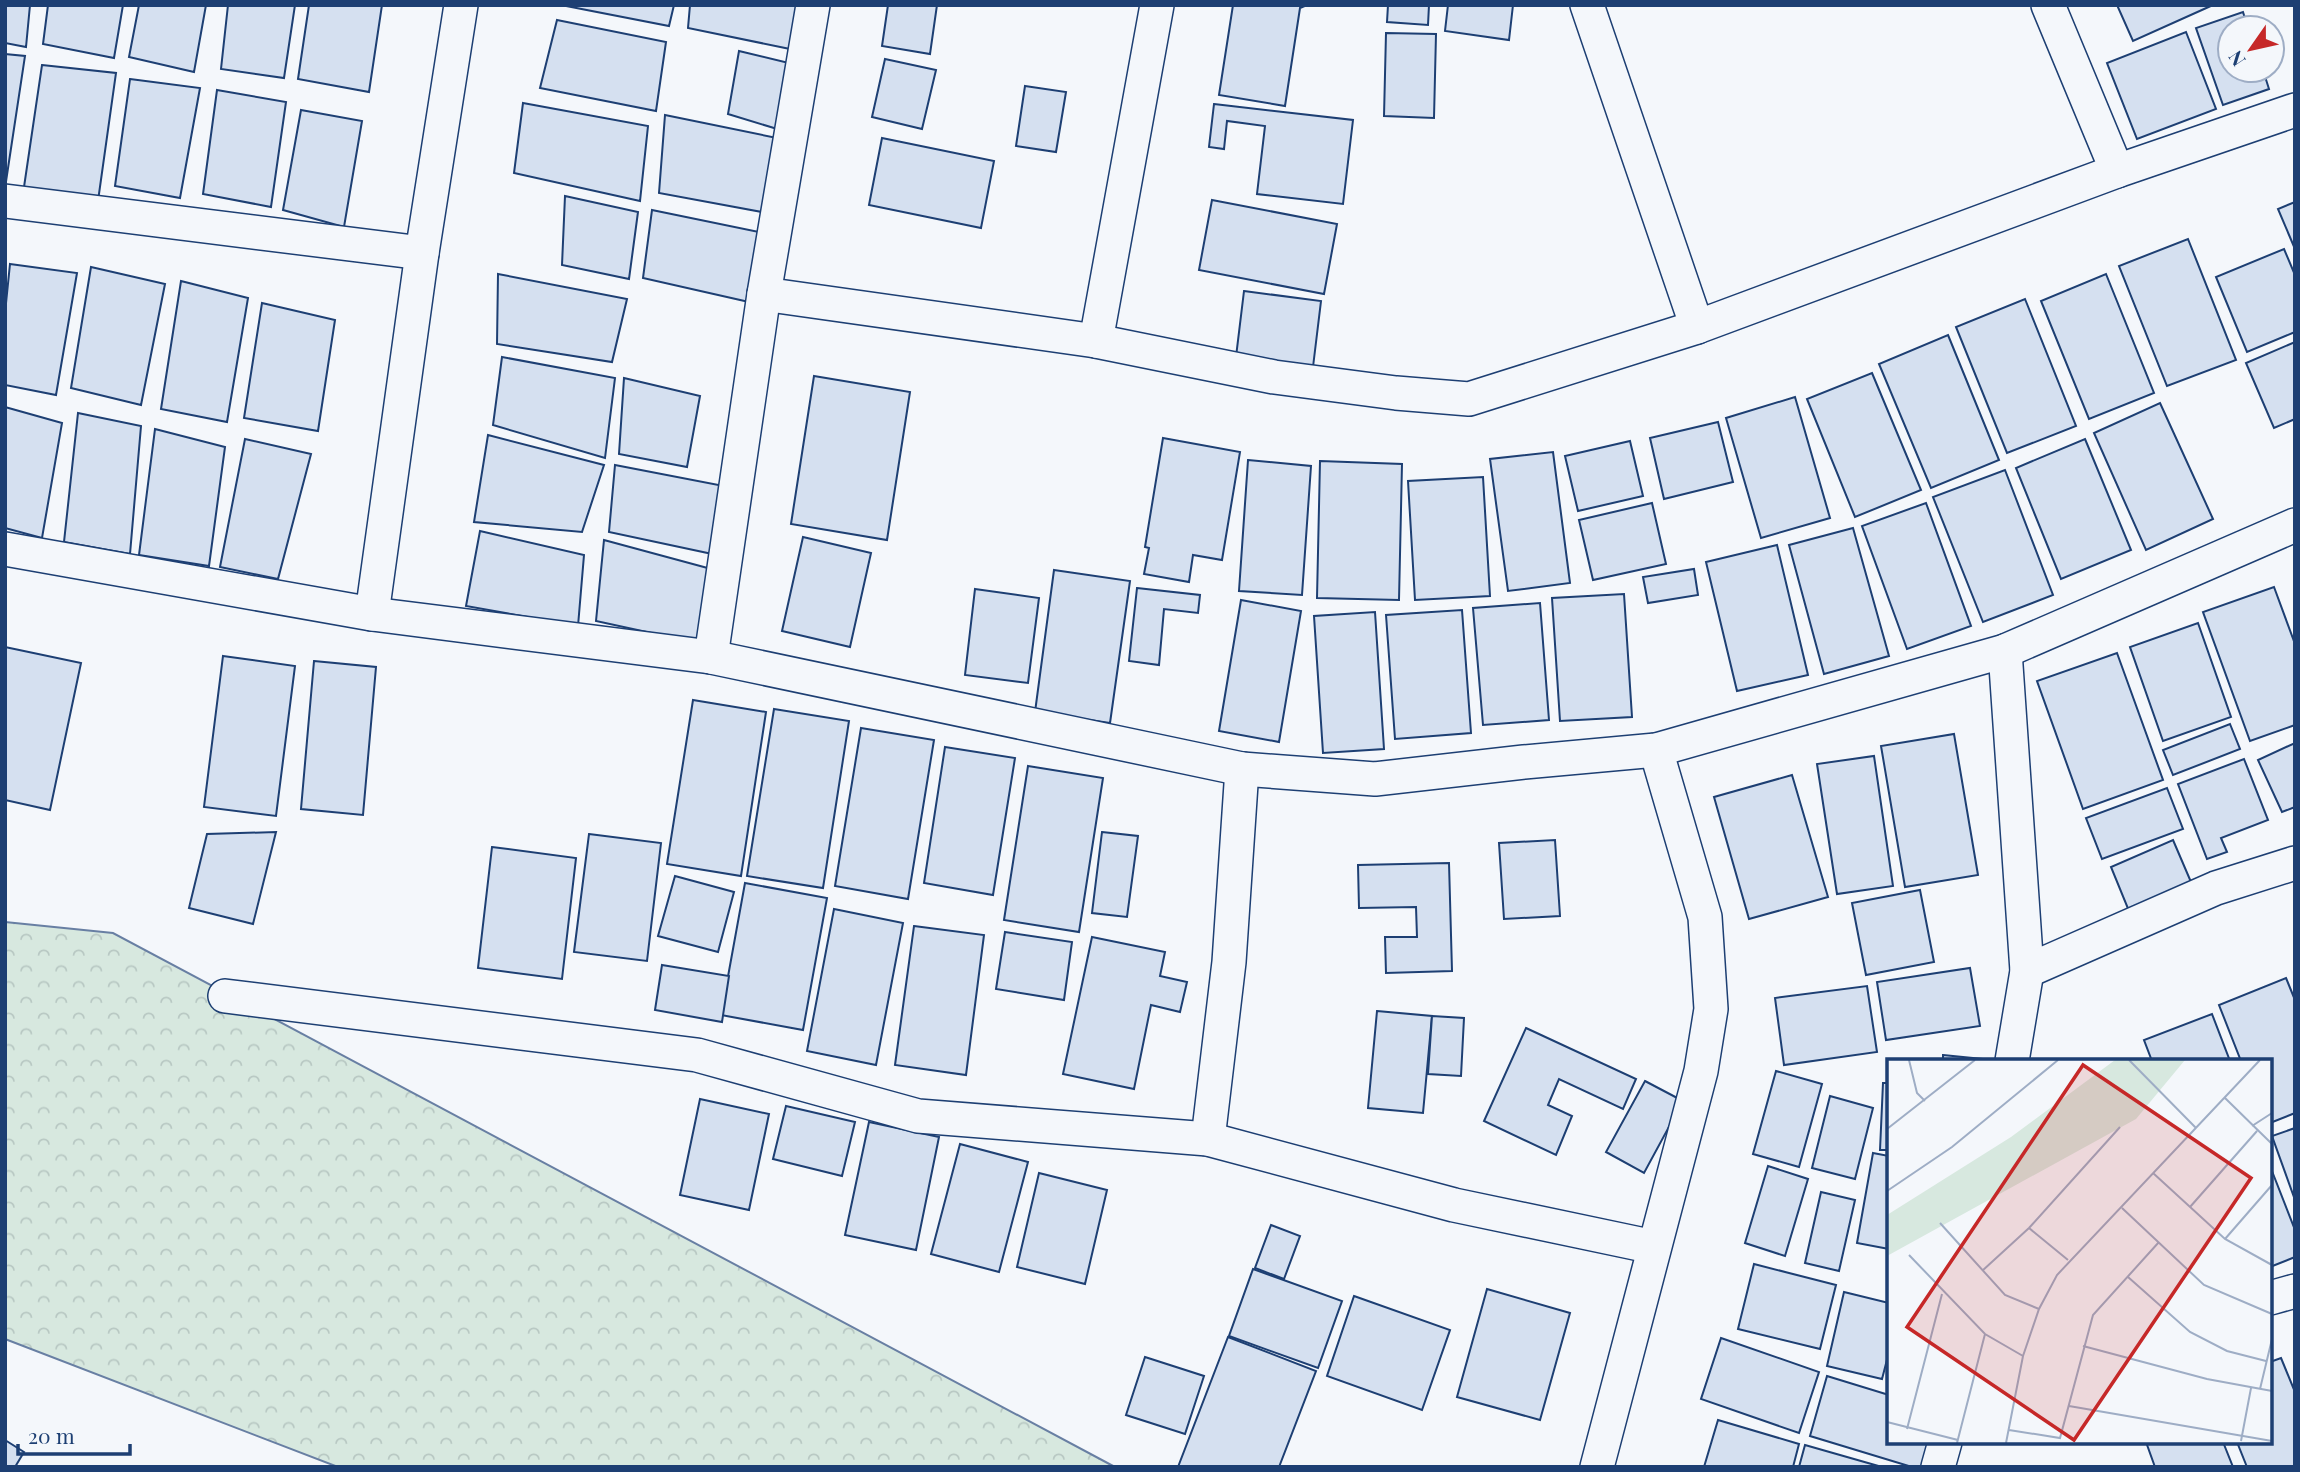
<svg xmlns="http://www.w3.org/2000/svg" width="2300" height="1472" viewBox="0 0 2300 1472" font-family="'Playfair Display',serif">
<defs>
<pattern id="forest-crowns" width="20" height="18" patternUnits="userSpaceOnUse" patternTransform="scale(1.75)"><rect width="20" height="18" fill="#d7e8df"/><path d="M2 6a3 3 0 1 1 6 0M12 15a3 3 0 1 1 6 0" fill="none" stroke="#b8c8c3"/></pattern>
</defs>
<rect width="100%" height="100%" fill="#f4f7fb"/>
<!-- forest -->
<polygon fill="url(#forest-crowns)" stroke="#687fa3" stroke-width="2" points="5,922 113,933 1115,1467 338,1467 5,1339"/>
<!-- building -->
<g fill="#d5e0f0" stroke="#1d3f73" stroke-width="2">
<polygon points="5,5 30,5 26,47 5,43"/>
<polygon points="48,5 123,5 114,58 43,44"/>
<polygon points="139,5 206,5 194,72 129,57"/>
<polygon points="228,5 295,5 284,78 221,69"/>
<polygon points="309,5 382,5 369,92 298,79"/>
<polygon points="561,5 674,5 669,26"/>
<polygon points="690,5 802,5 795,50 688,28"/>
<polygon points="888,5 937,5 930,54 882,46"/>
<polygon points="1233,5 1307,5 1300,8 1285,106 1219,95"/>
<polygon points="1388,5 1429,5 1428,25 1387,22"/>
<polygon points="1448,5 1513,5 1509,40 1445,31"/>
<polygon points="2117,5 2213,5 2133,41"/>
<polygon points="2243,12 2248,28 2230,28 2230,70 2263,70 2269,89 2223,105 2196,28"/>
<polygon points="557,20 666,42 656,111 540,88"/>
<polygon points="2186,32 2216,109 2137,139 2107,63"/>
<polygon points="1386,33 1436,34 1434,118 1384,116"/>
<polygon points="739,51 793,64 787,132 728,114"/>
<polygon points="5,54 25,56 5,188"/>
<polygon points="885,59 936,70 922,129 872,117"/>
<polygon points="42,65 116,73 98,201 24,187"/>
<polygon points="130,79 200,88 180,198 115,186"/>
<polygon points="1025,86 1066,92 1056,152 1016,146"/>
<polygon points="217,90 286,102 271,207 203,194"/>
<polygon points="523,103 648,126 640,201 514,173"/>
<polygon points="1214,104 1353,120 1343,204 1257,194 1265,126 1227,121 1224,149 1209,147"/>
<polygon points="301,110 362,121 344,227 283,210"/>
<polygon points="665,115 777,138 762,212 659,193"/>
<polygon points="882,138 994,161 981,228 869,205"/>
<polygon points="565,196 638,212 629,279 562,265"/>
<polygon points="1212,200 1337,224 1324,294 1199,270"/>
<polygon points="2295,202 2295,249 2278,209"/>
<polygon points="652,210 759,232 749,302 643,278"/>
<polygon points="2188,239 2236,360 2167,386 2119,266"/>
<polygon points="2284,249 2295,275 2295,332 2247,352 2216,277"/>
<polygon points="10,264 77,273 56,395 5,385 5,313"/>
<polygon points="91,267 165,284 141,405 71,388"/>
<polygon points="498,274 627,299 612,362 497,344"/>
<polygon points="2106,274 2154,393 2089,419 2041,301"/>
<polygon points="181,281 248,298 227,422 161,409"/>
<polygon points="1244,291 1321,301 1313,367 1236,357"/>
<polygon points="2025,299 2076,426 2007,453 1956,327"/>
<polygon points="262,303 335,320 318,431 244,418"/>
<polygon points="1948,335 1999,460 1931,488 1879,364"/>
<polygon points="2295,342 2295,419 2274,428 2246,363"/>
<polygon points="502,357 615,378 605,458 493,425"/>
<polygon points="1872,373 1921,490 1855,517 1807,399"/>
<polygon points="814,376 910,392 887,540 791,524"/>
<polygon points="624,378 700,396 687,467 619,454"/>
<polygon points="1795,397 1830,518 1761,538 1726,418"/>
<polygon points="2160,403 2213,519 2146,550 2094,433"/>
<polygon points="5,407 62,423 42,538 5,528"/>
<polygon points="78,413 141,426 130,554 64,542"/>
<polygon points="1718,422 1733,482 1664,499 1650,438"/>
<polygon points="155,429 225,447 209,566 139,555"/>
<polygon points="488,435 604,465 582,532 474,522"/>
<polygon points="1163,438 1240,452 1222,560 1193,555 1189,582 1144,574 1149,548 1145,547"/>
<polygon points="245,439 311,454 278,579 220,567"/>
<polygon points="2085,439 2131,550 2061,579 2016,468"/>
<polygon points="1630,441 1643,496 1578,511 1565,456"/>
<polygon points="1553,452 1570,583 1508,591 1490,459"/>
<polygon points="1248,460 1311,466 1302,595 1239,591"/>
<polygon points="1320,461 1402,464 1399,600 1317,598"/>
<polygon points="615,465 729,487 717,555 609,532"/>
<polygon points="2005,470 2053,595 1983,622 1933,497"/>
<polygon points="1483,477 1490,596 1415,600 1408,481"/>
<polygon points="1652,503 1666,564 1593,580 1579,520"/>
<polygon points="1926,503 1971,626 1907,649 1862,526"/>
<polygon points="1853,528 1889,656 1824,674 1789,545"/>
<polygon points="480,531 584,555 578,626 466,606"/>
<polygon points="803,537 871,553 850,647 782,631"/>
<polygon points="604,540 715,570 702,644 596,621"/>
<polygon points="1777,545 1808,675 1737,691 1706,562"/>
<polygon points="1694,569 1698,595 1648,603 1643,577"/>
<polygon points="1054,570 1130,581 1110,723 1035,712"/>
<polygon points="2274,587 2295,644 2295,725 2250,741 2203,612"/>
<polygon points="1137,588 1200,595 1198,613 1164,609 1159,665 1129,661"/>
<polygon points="975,589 1039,598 1028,683 965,675"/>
<polygon points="1624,594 1632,717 1560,721 1552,598"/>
<polygon points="1241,600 1301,611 1279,742 1219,731"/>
<polygon points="1540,603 1549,720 1483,725 1473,608"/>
<polygon points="1462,610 1471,733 1395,739 1386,615"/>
<polygon points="1375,612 1384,749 1323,753 1314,616"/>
<polygon points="2198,623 2231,717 2163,741 2130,647"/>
<polygon points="5,647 81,663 50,810 5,800"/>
<polygon points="2117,653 2163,780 2083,809 2037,681"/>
<polygon points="223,656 295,666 276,816 204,807"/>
<polygon points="314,661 376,667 363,815 301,809"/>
<polygon points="693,700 766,712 741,876 667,864"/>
<polygon points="774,709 849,721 823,888 747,876"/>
<polygon points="2230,724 2240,749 2173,775 2163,750"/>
<polygon points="861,728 934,740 908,899 835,886"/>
<polygon points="1954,734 1978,875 1905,887 1881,746"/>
<polygon points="2295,743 2295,807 2282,812 2258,760"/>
<polygon points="945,747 1015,758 993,895 924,883"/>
<polygon points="1874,756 1893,886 1837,894 1817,764"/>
<polygon points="2244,759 2268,820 2221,838 2227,852 2207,859 2178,784"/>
<polygon points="1028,766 1103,778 1079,932 1004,920"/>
<polygon points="1792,775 1828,897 1749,919 1714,797"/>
<polygon points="2167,788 2183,829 2102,859 2086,818"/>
<polygon points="276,832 253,924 189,908 207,834"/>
<polygon points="1102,832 1138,836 1127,917 1092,913"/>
<polygon points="589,834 661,843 647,961 574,952"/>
<polygon points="1555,840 1560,916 1504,919 1499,843"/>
<polygon points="2173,840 2194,889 2131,916 2111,867"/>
<polygon points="492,847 576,858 562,979 478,968"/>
<polygon points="1449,863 1452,971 1386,973 1385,937 1417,937 1416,907 1359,908 1358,865"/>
<polygon points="675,876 734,892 718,952 658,936"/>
<polygon points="745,883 827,898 803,1030 721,1015"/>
<polygon points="1920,890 1934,962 1866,975 1852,903"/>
<polygon points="834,909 903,923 876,1065 807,1051"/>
<polygon points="914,926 984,935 966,1075 895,1065"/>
<polygon points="1005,932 1072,942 1064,1000 996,989"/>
<polygon points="1092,937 1165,952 1160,976 1187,982 1180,1012 1151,1005 1134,1089 1063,1074"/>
<polygon points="662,965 729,976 722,1022 655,1010"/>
<polygon points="1970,968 1980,1026 1886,1040 1877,982"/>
<polygon points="2286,978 2295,1000 2295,1113 2270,1123 2270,1061 2241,1061 2219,1005"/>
<polygon points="1867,986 1877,1052 1784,1065 1775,998"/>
<polygon points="1377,1011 1432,1016 1423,1113 1368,1108"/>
<polygon points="2212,1014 2230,1061 2152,1061 2144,1040"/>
<polygon points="1432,1016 1464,1018 1461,1076 1428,1074"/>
<polygon points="1526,1028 1636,1079 1623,1109 1559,1079 1548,1105 1572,1116 1556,1155 1484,1121"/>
<polygon points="1943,1055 1992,1060 1992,1061 1943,1061"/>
<polygon points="1776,1071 1822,1084 1799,1167 1753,1154"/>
<polygon points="1645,1081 1683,1101 1644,1173 1606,1152"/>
<polygon points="1883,1083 1889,1083 1889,1150 1880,1150"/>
<polygon points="1830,1096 1873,1108 1855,1179 1812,1168"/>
<polygon points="700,1099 769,1114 749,1210 680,1195"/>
<polygon points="786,1106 855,1122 842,1176 773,1159"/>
<polygon points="869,1122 939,1137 916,1250 845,1235"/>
<polygon points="2295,1128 2295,1200 2272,1136"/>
<polygon points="960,1144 1028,1162 999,1272 931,1254"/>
<polygon points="1873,1153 1889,1156 1889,1249 1857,1243"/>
<polygon points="1768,1166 1808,1179 1785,1256 1745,1243"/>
<polygon points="2270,1166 2295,1230 2295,1257 2270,1267"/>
<polygon points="1039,1173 1107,1190 1085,1284 1017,1267"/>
<polygon points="1821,1192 1855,1200 1839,1271 1805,1263"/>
<polygon points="1271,1225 1300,1236 1284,1279 1255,1268"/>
<polygon points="1754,1264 1836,1285 1820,1349 1738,1329"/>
<polygon points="1253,1269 1342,1301 1318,1368 1229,1336"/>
<polygon points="1487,1289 1570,1313 1540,1420 1457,1397"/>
<polygon points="1844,1292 1889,1303 1889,1352 1882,1379 1827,1366"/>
<polygon points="1354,1296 1450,1330 1422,1410 1327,1376"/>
<polygon points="1228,1337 1316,1371 1279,1467 1178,1467"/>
<polygon points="1721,1338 1819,1372 1799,1433 1701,1399"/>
<polygon points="1145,1357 1204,1376 1185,1434 1126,1415"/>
<polygon points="2281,1358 2295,1392 2295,1467 2247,1467 2237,1442 2270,1442 2270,1362"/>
<polygon points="1827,1376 1889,1395 1889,1442 1930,1442 1923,1467 1912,1467 1810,1436"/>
<polygon points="1718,1420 1799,1444 1793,1467 1704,1467"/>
<polygon points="5,1440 24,1452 15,1467 5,1467"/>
<polygon points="2146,1442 2223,1442 2233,1467 2155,1467"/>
<polygon points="1805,1445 1882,1467 1799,1467"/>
</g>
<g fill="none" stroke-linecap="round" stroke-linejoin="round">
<!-- street casing -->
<g stroke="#1d3f73" stroke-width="36">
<g id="street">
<polyline points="1587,5 1697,327"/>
<polyline points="2048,5 2117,171"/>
<polyline points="5,201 422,253"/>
<polyline points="764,294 1096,341 1274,377 1396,393 1469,399 1697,327 2117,171 2295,110"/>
<polyline points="1096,341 1157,5"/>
<polyline points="5,549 372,614 711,657 1242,769 1375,779 1524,762 1656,750 2005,651 2295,525"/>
<polyline points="372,614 422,253 461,5"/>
<polyline points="2005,651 2027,971 2012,1061"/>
<polyline points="711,657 764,294 813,5"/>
<polyline points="2027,971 2216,888 2295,863"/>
<polyline points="225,996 697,1055 918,1116 1208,1139 1454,1205 1654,1247"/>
<polyline points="1208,1139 1229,962 1242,769"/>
<polyline points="2270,1298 2295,1291"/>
<polyline points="1597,1467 1701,1071 1711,1009 1705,917 1656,750"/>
<polyline points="1938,1467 1945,1442"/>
</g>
</g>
<!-- street -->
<use href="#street" stroke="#f4f7fb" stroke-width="33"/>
</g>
<!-- overview -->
<g transform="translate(1887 1059)">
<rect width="385" height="385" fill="#f4f7fb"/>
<path d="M 228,1 L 298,1 L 249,60 L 0,197 L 0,156 L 124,78 Z" fill="#d7e8df"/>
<path fill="none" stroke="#9eadc5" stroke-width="2" d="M 22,1 L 30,34 L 38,42M 242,1 L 309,69M 338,39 L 385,85M 365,67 L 385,54M 0,70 L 88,1M 266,114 L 338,180 L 385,206M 0,132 L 65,88 L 171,1M 303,148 L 370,72M 235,149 L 317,226 L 385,255M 53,164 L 118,236 L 152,250M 142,169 L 181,201M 338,180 L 385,126M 22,196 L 98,275 L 136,297M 95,212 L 142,169 L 233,68M 241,218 L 303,273 L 340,292 L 379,302M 196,287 L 320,320 L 385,332M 373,330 L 385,280M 182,347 L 385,382M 0,363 L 71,381M 20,370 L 55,235M 122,371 L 173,379 L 206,256 L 272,183M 354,382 L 364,329M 70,384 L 98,275M 119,384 L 136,297 L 152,250 L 170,216 L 373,1"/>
<path fill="#c62828" fill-opacity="0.15" stroke="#c62828" stroke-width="3.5" d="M 196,6 L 364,119 L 187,381 L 20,268 Z"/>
<rect width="385" height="385" fill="none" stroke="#1d3f73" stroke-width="3.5"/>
</g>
<!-- border -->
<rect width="2300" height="1472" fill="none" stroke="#1d3f73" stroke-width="14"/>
<!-- north arrow -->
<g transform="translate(2251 49) rotate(236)"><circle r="33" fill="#f4f7fb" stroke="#9eadc5" stroke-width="2"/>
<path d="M0-5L12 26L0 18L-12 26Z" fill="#c62828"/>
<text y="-10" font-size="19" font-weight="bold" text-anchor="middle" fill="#1d3f73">N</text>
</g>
<!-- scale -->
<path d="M18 1444v10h112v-10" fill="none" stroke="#1d3f73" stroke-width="3.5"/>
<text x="28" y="1444" font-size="21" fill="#1d3f73" stroke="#f4f7fb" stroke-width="5" paint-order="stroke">20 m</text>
</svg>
